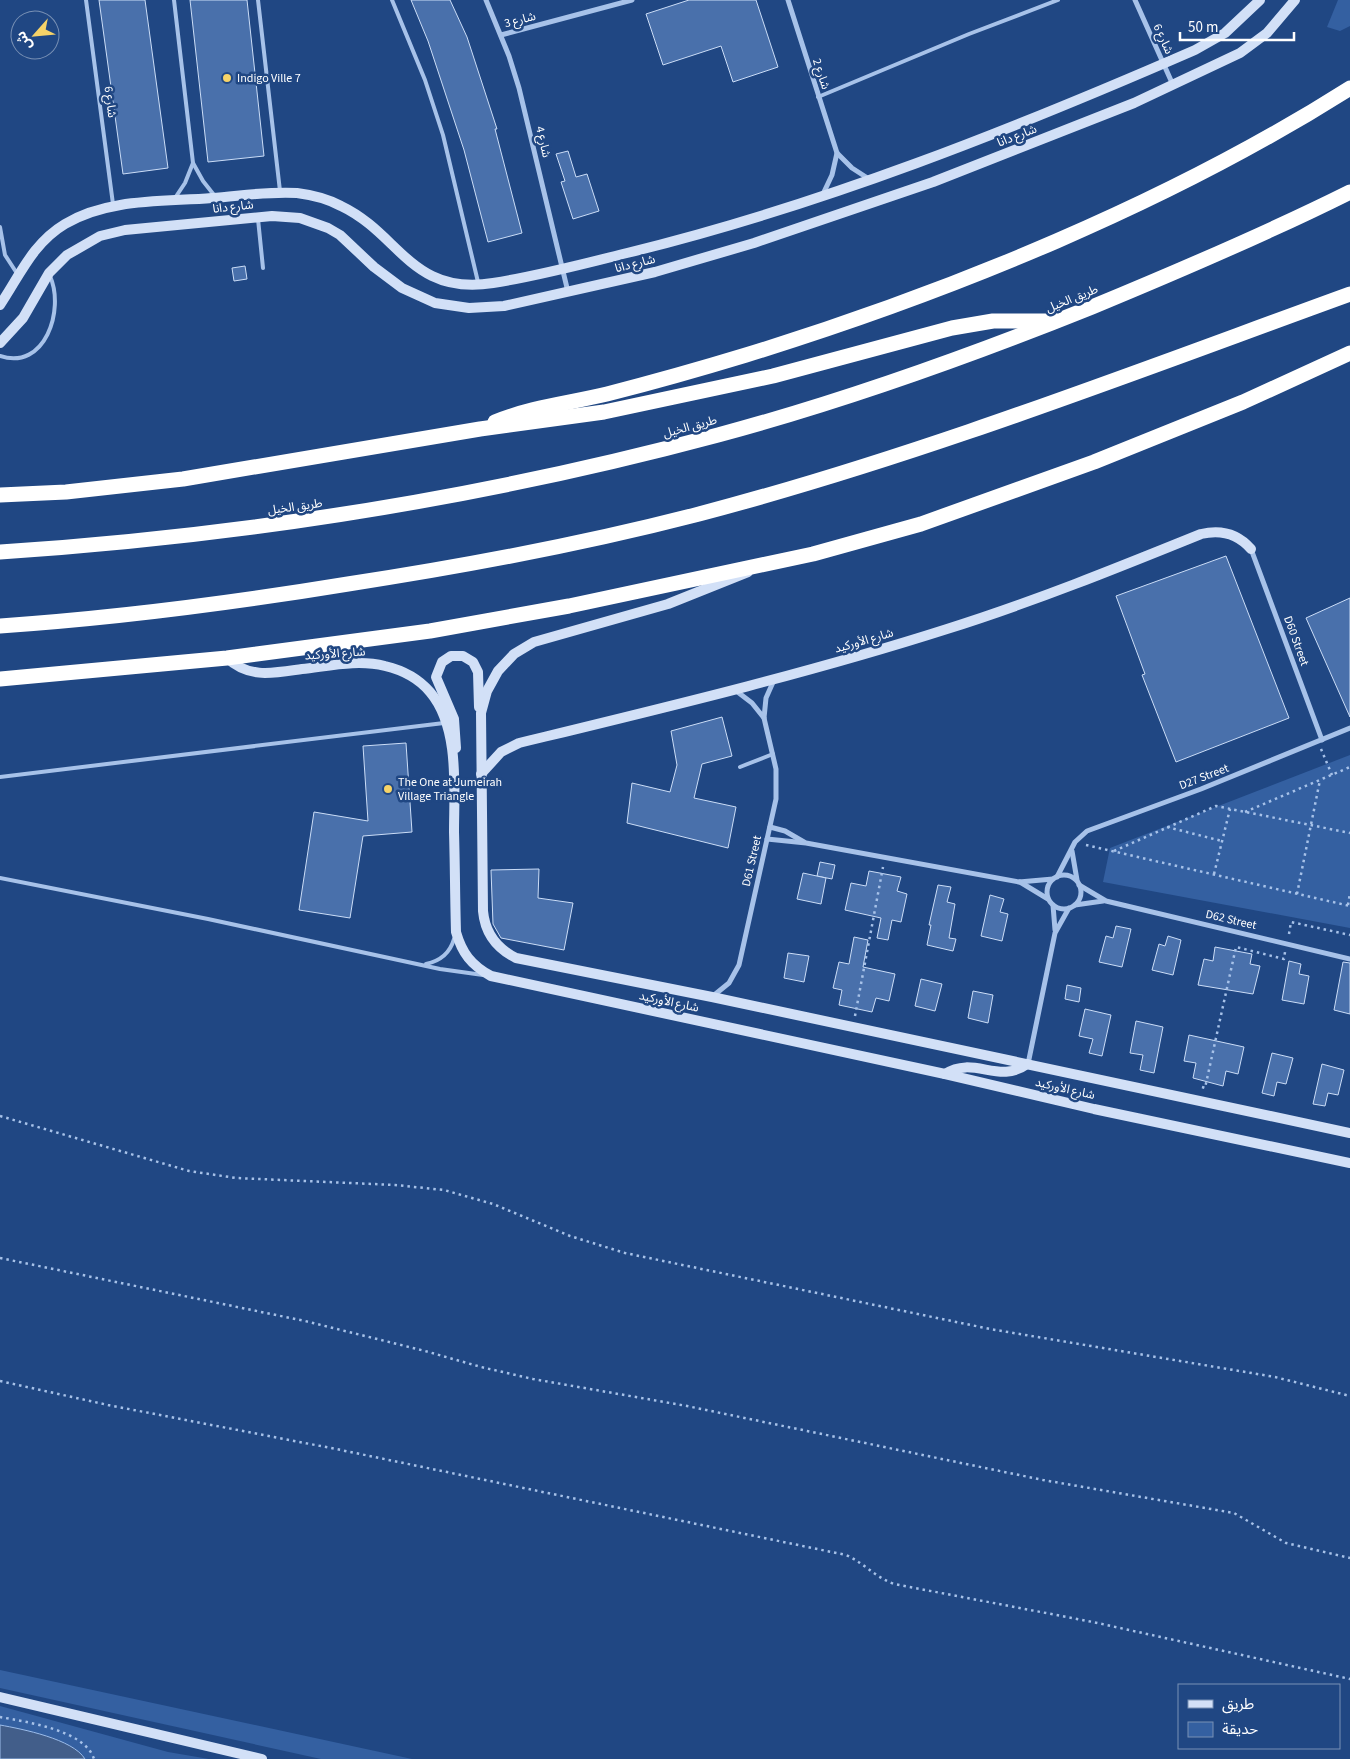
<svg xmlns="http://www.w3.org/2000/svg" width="1350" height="1759" viewBox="0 0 1350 1759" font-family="'Source Sans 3','Noto Sans Arabic',sans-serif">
<rect width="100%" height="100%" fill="#204783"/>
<!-- green -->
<g fill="#3460a1">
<polygon points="1338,0 1350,0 1350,26 1340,31 1327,27"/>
<polygon points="1350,755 1350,928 1103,882 1110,848"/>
<polygon points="0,1670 412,1759 321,1759 0,1688"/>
<polygon points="0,1706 168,1752 209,1759 0,1759"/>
</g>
<!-- water -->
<path fill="#425e8a" stroke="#9bbcea" d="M 0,1725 C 22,1729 73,1739 85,1759 L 0,1759 Z"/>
<!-- building -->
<g fill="#4970ab" stroke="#cbddf7">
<polygon points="99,0 145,0 168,168 123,174"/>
<polygon points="190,0 247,0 264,156 208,162"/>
<polygon points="411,0 450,0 467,37 497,129 495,129 522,233 488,242 464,150 428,41"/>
<polygon points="689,0 756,0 778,67 733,82 721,46 663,65 646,14"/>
<polygon points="568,151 576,177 587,174 599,211 573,219 561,182 565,181 556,154"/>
<polygon points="245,266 247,279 234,281 232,268"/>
<polygon points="1226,556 1289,718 1176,762 1142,675 1145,674 1116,596"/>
<polygon points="1350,598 1350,717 1306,618"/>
<polygon points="722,717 732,756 702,764 694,798 736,807 728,848 627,823 632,783 670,792 677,765 671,731"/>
<polygon points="406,743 412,832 363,836 350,918 299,910 314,812 368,821 363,746"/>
<polygon points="820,862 835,865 832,879 817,876"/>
<polygon points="539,869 538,898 573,903 564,950 501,938 493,924 491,870"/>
<polygon points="869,871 901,877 897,891 907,894 901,922 892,920 888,940 877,938 881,918 845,910 851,883 866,886"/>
<polygon points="803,873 826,878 821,904 797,899"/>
<polygon points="938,885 951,887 947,902 955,904 949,938 956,939 953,951 927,945 931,925 929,925"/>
<polygon points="990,895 1004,899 1000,912 1008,914 1002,941 981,936"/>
<polygon points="1116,926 1131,929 1122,967 1099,962 1106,936 1113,938"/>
<polygon points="1168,936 1181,940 1173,975 1152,970 1159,944 1165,946"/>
<polygon points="854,937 868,940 863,967 895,974 889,1001 876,998 872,1012 839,1005 842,990 833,988 839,962 849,964"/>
<polygon points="1215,947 1252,954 1250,964 1260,966 1253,994 1198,985 1204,959 1213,961"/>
<polygon points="788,953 809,956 804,982 784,978"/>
<polygon points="1289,961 1301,964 1299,974 1309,976 1304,1004 1282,1000"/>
<polygon points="1343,962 1350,963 1350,1014 1334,1010"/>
<polygon points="921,979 942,984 935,1011 915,1006"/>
<polygon points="1067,985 1081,988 1079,1002 1065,999"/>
<polygon points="973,991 993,995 988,1023 968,1018"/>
<polygon points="1085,1009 1111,1015 1102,1056 1089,1053 1093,1039 1079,1036"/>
<polygon points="1136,1021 1163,1027 1154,1073 1140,1070 1143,1055 1130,1053"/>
<polygon points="1189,1035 1244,1047 1238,1074 1226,1071 1223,1086 1193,1078 1196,1063 1184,1061"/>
<polygon points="1272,1053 1293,1058 1286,1084 1277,1082 1274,1096 1262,1093"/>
<polygon points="1322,1064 1344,1070 1338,1095 1328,1093 1325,1106 1313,1104"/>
</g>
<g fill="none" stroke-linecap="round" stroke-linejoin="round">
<!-- path -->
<g stroke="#a7c2e9" stroke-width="2.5" stroke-dasharray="2.5 4" stroke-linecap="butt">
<polyline points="1321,749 1332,775"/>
<polyline points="1245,812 1350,767"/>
<polyline points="1167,827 1222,841"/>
<polyline points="1086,845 1350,906"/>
<polyline points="1114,851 1216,806 1350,833"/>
<polyline points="1214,874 1230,809"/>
<polyline points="1297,894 1320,780"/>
<polyline points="1348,905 1350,893"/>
<polyline points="1289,934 1291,922 1350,935"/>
<polyline points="855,1016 883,867"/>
<polyline points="1202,1087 1205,1088 1236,947 1284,959 1285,952"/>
<polyline points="0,1116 189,1171 236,1178 395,1185 444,1190 493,1204 570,1236 625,1253 990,1329 1275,1377 1350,1396"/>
<polyline points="0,1258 305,1321 425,1351 481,1367 533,1379 687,1406 1043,1480 1234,1513 1286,1543 1350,1558"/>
<path d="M 0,1381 L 108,1405 L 336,1449 L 846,1555 C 864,1563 875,1577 894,1584 L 1093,1622 L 1350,1679"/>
<path d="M 0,1717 C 26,1722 85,1730 94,1759"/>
</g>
<!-- lane -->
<g stroke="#a7c2e9" stroke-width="4">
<polyline points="86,0 113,204"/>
<polyline points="174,0 193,163 203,181 214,195"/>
<polyline points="258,0 280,191"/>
<polyline points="392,0 425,80 443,135 478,282"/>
<polyline points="818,97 969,34 1058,0"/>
<polyline points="175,198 185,183 193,163"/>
<polyline points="258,219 263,268"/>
<polyline points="0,227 5,255 18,275"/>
<path d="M 0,356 C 45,371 65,310 50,276"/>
<polyline points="740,767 773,754"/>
<polyline points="0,777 444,723"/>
<polyline points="0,878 208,919 440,969 483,975"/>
<path d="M 426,964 C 440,961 450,953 454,939"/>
</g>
<!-- street -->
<g stroke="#a7c2e9" stroke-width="5">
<polyline points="486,0 509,56 519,88 568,292"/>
<polyline points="788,0 837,153 852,168 869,179"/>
<polyline points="1135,0 1173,85"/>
<polyline points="501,35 632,0"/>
<polyline points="823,194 832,175 837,153"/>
<polyline points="1251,549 1322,740"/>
<polyline points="735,690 752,703 764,718"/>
<polyline points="770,827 785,831 804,842"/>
<polyline points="767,839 806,843 1019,882 1053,879"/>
<polyline points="1072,851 1077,880"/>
<circle cx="1064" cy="892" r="17"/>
<polyline points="1057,877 1075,842 1087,831 1201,789 1350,728"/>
<polyline points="1020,882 1048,899"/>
<polyline points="1079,885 1106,901 1350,959"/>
<polyline points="1053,905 1055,930"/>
<polyline points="1075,905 1103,901"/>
<polyline points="713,996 729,983 739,965 776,799 776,769 764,718 766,698 774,680"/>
<polyline points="1028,1064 1055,933 1069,908"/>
</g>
<!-- secondary -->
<g stroke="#d2e0f7" stroke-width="10">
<path d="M 0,305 C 20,275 33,243 65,224 C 108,198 164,202 212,198 C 240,196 269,191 297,193 C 313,195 328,199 341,206 C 400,234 411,296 493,283 C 538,276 583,264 627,253 C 823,205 1011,130 1195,50 L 1225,33 L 1260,0"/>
<polyline points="0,343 23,318 49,273 67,255 100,236 125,230 272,216 300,218 328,228 340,235 374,267 402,288 435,303 469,308 504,306 655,272 754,243 933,182 1134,103 1240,53 1267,33 1295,0"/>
<path d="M 748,572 L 668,604 L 534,642 L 514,654 L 498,671 L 487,691 L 481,713 L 483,911 C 485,933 496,948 516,958 L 712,997 L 1350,1133"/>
<path d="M 227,658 C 249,679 274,673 302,669 C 329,666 358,659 385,666 C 402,670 419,679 430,692 C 460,727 454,790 454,832 C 455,865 455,898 456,932 C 462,953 471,965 491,976 L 945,1074 L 1094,1109 L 1350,1163"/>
<polyline points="456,748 454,719 436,677 442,662 451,656 463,656 473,662 478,672 479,707"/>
<path d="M 481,774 L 501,752 L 519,743 C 663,708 806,674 947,629 C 1033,602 1117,568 1201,534 C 1222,529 1238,534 1251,549"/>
<path d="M 945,1074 C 974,1055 999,1085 1027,1064"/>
<polyline points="0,1697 262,1759"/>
</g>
<!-- highway -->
<g stroke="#fff" stroke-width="15">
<path d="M 495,422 C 531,407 570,403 607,394 C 654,382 700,369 746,355 C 950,292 1169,203 1350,88"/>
<polyline points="0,495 66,492 183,479 480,429 604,412 773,376 952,328 993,321 1050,321"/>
<path d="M 0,552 C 242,536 483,498 718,435 C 845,401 970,356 1092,307 C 1179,271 1266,234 1350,192"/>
<path d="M 0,626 C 117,618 232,603 348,584 C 466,566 583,544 699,514 C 920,456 1135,372 1350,294"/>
<polyline points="0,679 227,658 430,631 569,606 813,554 921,524 1094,462 1243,402 1350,353"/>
</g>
</g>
<!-- markers -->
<g fill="#f6d368" stroke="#204783" stroke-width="2">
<circle cx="227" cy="78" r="5"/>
<circle cx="388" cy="789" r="5"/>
</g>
<g text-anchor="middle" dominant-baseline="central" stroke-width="5" stroke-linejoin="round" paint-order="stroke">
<!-- street labels -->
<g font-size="12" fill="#fff" stroke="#204783">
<text transform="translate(520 20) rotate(-14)">شارع 3</text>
<text transform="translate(1163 39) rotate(66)">شارع 6</text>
<text transform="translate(821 74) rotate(72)">شارع 2</text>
<text transform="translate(110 102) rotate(83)">شارع 6</text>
<text transform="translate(1017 136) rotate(-21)">شارع دانا</text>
<text transform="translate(543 142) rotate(77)">شارع 4</text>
<text transform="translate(233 207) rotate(-6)">شارع دانا</text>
<text transform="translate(635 264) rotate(-14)">شارع دانا</text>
<text transform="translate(1072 299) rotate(-22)">طريق الخيل</text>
<text transform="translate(690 427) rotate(-15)">طريق الخيل</text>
<text transform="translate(295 507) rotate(-8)">طريق الخيل</text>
<text transform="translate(864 641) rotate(-16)">شارع الأوركيد</text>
<text transform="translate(1296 641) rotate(70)">D60 Street</text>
<text transform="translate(335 654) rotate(-4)">شارع الأوركيد</text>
<text transform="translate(1204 777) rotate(-21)">D27 Street</text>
<text transform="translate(752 861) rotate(-77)">D61 Street</text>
<text transform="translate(1231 920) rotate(13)">D62 Street</text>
<text transform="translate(669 1002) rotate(12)">شارع الأوركيد</text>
<text transform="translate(1065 1089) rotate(13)">شارع الأوركيد</text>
</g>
<!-- poi labels -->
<g font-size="12" fill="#fff" stroke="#204783" text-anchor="start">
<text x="237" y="78">Indigo Ville 7</text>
<text x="398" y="782">The One at Jumeirah<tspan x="398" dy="14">Village Triangle</tspan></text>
</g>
</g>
<!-- legend -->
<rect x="1178" y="1684" width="162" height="65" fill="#204783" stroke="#7991b5"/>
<rect x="1188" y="1700" width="25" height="8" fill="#d2e0f7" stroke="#7991b5"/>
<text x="1222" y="1709" font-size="15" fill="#ffffff">طريق</text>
<rect x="1188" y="1722" width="25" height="15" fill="#3460a1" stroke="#7991b5"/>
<text x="1222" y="1734" font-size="15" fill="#ffffff">حديقة</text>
<!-- north arrow -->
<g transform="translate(35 35) rotate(243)"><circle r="24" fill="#204783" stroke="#7991b5"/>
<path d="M0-4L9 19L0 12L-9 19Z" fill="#f6d368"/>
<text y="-8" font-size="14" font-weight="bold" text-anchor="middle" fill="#ffffff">ش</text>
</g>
<!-- scale -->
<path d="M1180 32v8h114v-8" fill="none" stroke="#ffffff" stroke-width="2.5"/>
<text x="1188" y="32" font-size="15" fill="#ffffff" stroke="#204783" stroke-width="4" paint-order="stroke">50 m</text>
</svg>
